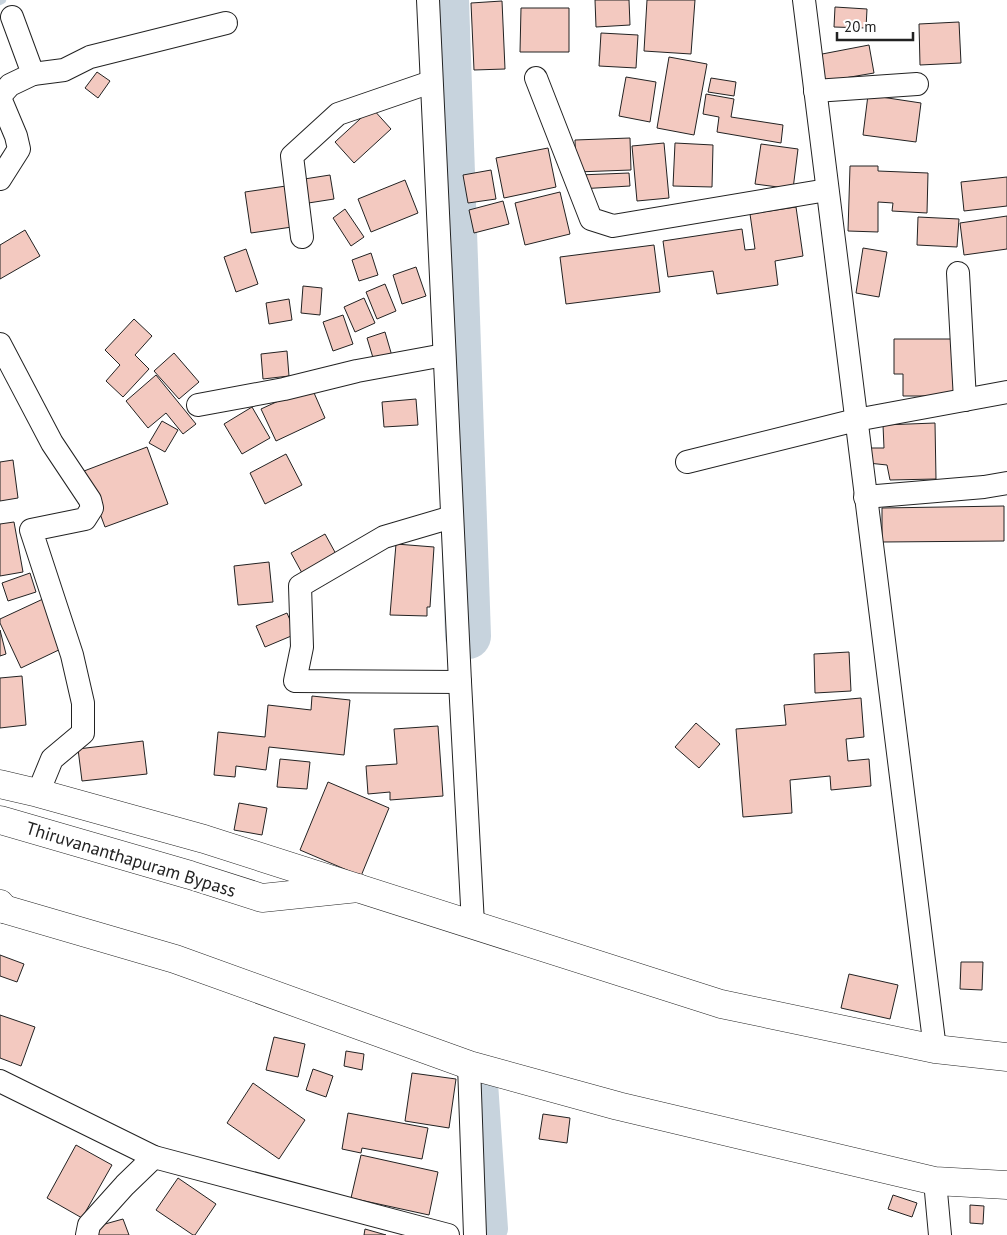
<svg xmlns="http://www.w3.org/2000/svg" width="1007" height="1235" viewBox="0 0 1007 1235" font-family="'PT Sans',sans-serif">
<rect width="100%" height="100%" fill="#fff"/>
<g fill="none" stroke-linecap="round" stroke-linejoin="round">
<!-- stream -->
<polyline stroke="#c7d3dd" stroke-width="8" points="0,1 2,0"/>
<!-- canal -->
<polyline stroke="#c7d3dd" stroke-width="26" points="485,1083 495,1229"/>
<!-- river -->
<polyline stroke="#c7d3dd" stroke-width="46" points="446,0 468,636"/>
</g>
<!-- building -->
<g fill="#f3c9c0" stroke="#222">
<polygon points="595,0 629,0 630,25 596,27"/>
<polygon points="647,0 695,0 691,54 644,51"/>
<polygon points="502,1 505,69 474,70 471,3"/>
<polygon points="835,7 867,9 866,28 834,27"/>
<polygon points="521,8 569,8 569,52 520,52"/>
<polygon points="959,22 961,63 920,65 919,24"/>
<polygon points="601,33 638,35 636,68 599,66"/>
<polygon points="869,45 874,73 821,82 817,55"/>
<polygon points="669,57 707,64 694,135 657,128"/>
<polygon points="97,72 110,81 98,98 85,88"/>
<polygon points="626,77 656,82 650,122 619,116"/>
<polygon points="711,78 736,82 734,96 708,92"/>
<polygon points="706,94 734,99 731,117 783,125 781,143 717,132 719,117 703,114"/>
<polygon points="868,95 921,103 916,142 863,135"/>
<polygon points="372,108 391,129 354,163 335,142"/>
<polygon points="630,138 631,170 576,172 575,140"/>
<polygon points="664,143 669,198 637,201 632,146"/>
<polygon points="675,143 713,145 712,187 673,186"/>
<polygon points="761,144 798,149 793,189 755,184"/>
<polygon points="548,148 556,187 504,198 496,158"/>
<polygon points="850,166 878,166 878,171 928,173 927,213 892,211 893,203 878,202 878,232 848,231"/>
<polygon points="491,170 496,199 468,203 463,175"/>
<polygon points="629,173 630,186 579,189 579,175"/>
<polygon points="330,175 334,199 302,204 298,180"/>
<polygon points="1007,177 1007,206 964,211 961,182"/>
<polygon points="405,180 418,213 371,232 358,199"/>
<polygon points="286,186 292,227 251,233 245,192"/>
<polygon points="560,192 570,234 525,245 515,203"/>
<polygon points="503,201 509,224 474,233 469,210"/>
<polygon points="796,207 803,256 775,261 778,285 717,294 713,271 668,277 663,241 742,229 745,250 755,249 750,214"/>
<polygon points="345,209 364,237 351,246 333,218"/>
<polygon points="1007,216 1007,249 964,255 960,223"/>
<polygon points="918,217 959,219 957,247 917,245"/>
<polygon points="25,230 40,256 0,279 0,245"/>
<polygon points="654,245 660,292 566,304 560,257"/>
<polygon points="863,248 887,252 879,297 856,293"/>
<polygon points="246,249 258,284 236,292 224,257"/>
<polygon points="371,253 378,275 359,281 352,260"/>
<polygon points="416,267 426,296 402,304 393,275"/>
<polygon points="385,284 396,311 377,319 366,292"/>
<polygon points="303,286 322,288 320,315 301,313"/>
<polygon points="364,298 375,323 355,332 344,307"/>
<polygon points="289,299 292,320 269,324 266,303"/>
<polygon points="343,315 353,344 333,351 323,322"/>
<polygon points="134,319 152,336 135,355 149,369 123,397 106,381 120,365 105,350"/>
<polygon points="385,332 392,356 374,361 367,338"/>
<polygon points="894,339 955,339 954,396 903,396 903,374 894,374"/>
<polygon points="287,351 289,376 263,379 261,354"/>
<polygon points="174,353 199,382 179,399 154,371"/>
<polygon points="156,375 196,424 183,434 166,413 148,428 126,401"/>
<polygon points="311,386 325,418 276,441 261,409"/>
<polygon points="416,399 418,425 384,427 382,402"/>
<polygon points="252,407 270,438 242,454 224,424"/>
<polygon points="162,421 178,430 165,452 149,443"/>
<polygon points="935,423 936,479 890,480 887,465 868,463 867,448 884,448 883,425"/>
<polygon points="147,447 168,504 105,527 84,471"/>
<polygon points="286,454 302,485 265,504 250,473"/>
<polygon points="13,460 18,498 0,501 0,462"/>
<polygon points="1004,506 1004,541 882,542 882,508"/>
<polygon points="14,522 23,572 0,576 0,524"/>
<polygon points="325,534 336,554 302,573 291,553"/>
<polygon points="396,544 434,547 430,607 427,607 427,616 390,615"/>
<polygon points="269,562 273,602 238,605 234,566"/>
<polygon points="30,573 36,592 8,601 2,583"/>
<polygon points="43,599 65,647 21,668 0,623 0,619"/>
<polygon points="287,613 296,634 265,647 256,626"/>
<polygon points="0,630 6,654 0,656"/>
<polygon points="849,652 851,691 815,693 814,654"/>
<polygon points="22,676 26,725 0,728 0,678"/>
<polygon points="312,696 350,700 344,755 269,747 266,770 236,766 235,777 214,775 218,732 265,737 268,705 311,710"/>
<polygon points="861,698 864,737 846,739 848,761 869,759 871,786 831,790 830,776 790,780 792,813 743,817 736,729 786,725 784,705"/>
<polygon points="696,723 720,744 699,768 675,747"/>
<polygon points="438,726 443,796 390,800 390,792 368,794 366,766 397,764 394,729"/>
<polygon points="143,741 147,774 82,781 78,749"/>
<polygon points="280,759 310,762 307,789 277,787"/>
<polygon points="328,782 389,808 361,876 300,850"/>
<polygon points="239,803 267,808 262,835 234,830"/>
<polygon points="0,955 24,964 17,982 0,976"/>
<polygon points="961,962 983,962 982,990 960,989"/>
<polygon points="849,974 898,985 890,1019 841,1008"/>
<polygon points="0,1015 35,1027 21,1066 0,1058"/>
<polygon points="274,1037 305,1044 298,1077 266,1070"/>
<polygon points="346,1051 364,1054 362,1070 344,1066"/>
<polygon points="313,1069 333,1076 326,1097 306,1090"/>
<polygon points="412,1073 456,1079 449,1128 405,1121"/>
<polygon points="253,1083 305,1120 279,1159 227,1123"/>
<polygon points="348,1113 428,1128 422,1159 362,1148 361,1153 342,1149"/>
<polygon points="543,1114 570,1118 567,1143 539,1139"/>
<polygon points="76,1145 112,1165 82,1218 47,1198"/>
<polygon points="361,1155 438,1172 429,1215 351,1198"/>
<polygon points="178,1178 216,1204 195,1235 193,1235 156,1210"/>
<polygon points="893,1195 917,1203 912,1217 888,1209"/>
<polygon points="970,1205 984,1206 983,1224 970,1223"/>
<polygon points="123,1219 129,1235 97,1235 95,1230 105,1224"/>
<polygon points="365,1229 386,1235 364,1235"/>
</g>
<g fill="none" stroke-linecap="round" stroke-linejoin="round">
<!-- minor casing -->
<g stroke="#222" stroke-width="24">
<g id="minor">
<polyline points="428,0 460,682 473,924"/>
<polyline points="804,0 935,1049"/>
<polyline points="33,74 64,70 90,57 226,23"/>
<polyline points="536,78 591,219 613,226 827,190"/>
<polyline points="815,91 917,84"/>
<polyline points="0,96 10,85 33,74 12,17"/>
<polyline points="0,98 16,136 19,149 0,179"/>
<polyline points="302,237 292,156 338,114 431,82"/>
<polyline points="958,273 965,400"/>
<polyline points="0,344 52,443 90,500 92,508 85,519 31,530 72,655 83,703 83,733 52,759 38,793"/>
<polyline points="198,405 284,389 357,371 444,355"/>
<polyline points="687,462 856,420 1007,392"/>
<polyline points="865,497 984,487 1007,483"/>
<polyline points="452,517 384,537 300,586 302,647 295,681 460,682"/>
<polyline points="469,1065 475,1235"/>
<polyline points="0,1081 154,1157 448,1235"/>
<polyline points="935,1181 940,1235"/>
<polyline points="87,1235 89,1225 125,1185 154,1157"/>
</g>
</g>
<!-- tertiary casing -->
<g stroke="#222" stroke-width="29">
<g id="tertiary">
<polyline points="0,784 38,793 204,839 721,1004 935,1049 1007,1057"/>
<polyline points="0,908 175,959 469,1065 618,1106 935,1181 1007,1185"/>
</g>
</g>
<!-- trunk casing -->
<g stroke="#222" stroke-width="29">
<g id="trunk">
<polyline points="0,820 190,875 262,898 358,888"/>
<polyline points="0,904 4,909"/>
</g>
</g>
<!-- minor -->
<use href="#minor" stroke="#fff" stroke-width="22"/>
<!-- tertiary -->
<use href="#tertiary" stroke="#fff" stroke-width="28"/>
<!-- trunk -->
<use href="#trunk" stroke="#fff" stroke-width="28"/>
</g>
<g text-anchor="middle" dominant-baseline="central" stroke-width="4" stroke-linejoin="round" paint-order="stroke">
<!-- street labels -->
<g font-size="18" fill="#222" stroke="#fff">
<text transform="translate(131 859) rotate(17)">Thiruvananthapuram Bypass</text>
</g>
</g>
<!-- scale -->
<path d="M837 32v8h76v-8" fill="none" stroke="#222222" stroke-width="2.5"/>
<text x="844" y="32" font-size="15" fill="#222222" stroke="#ffffff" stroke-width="4" paint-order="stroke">20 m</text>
</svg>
